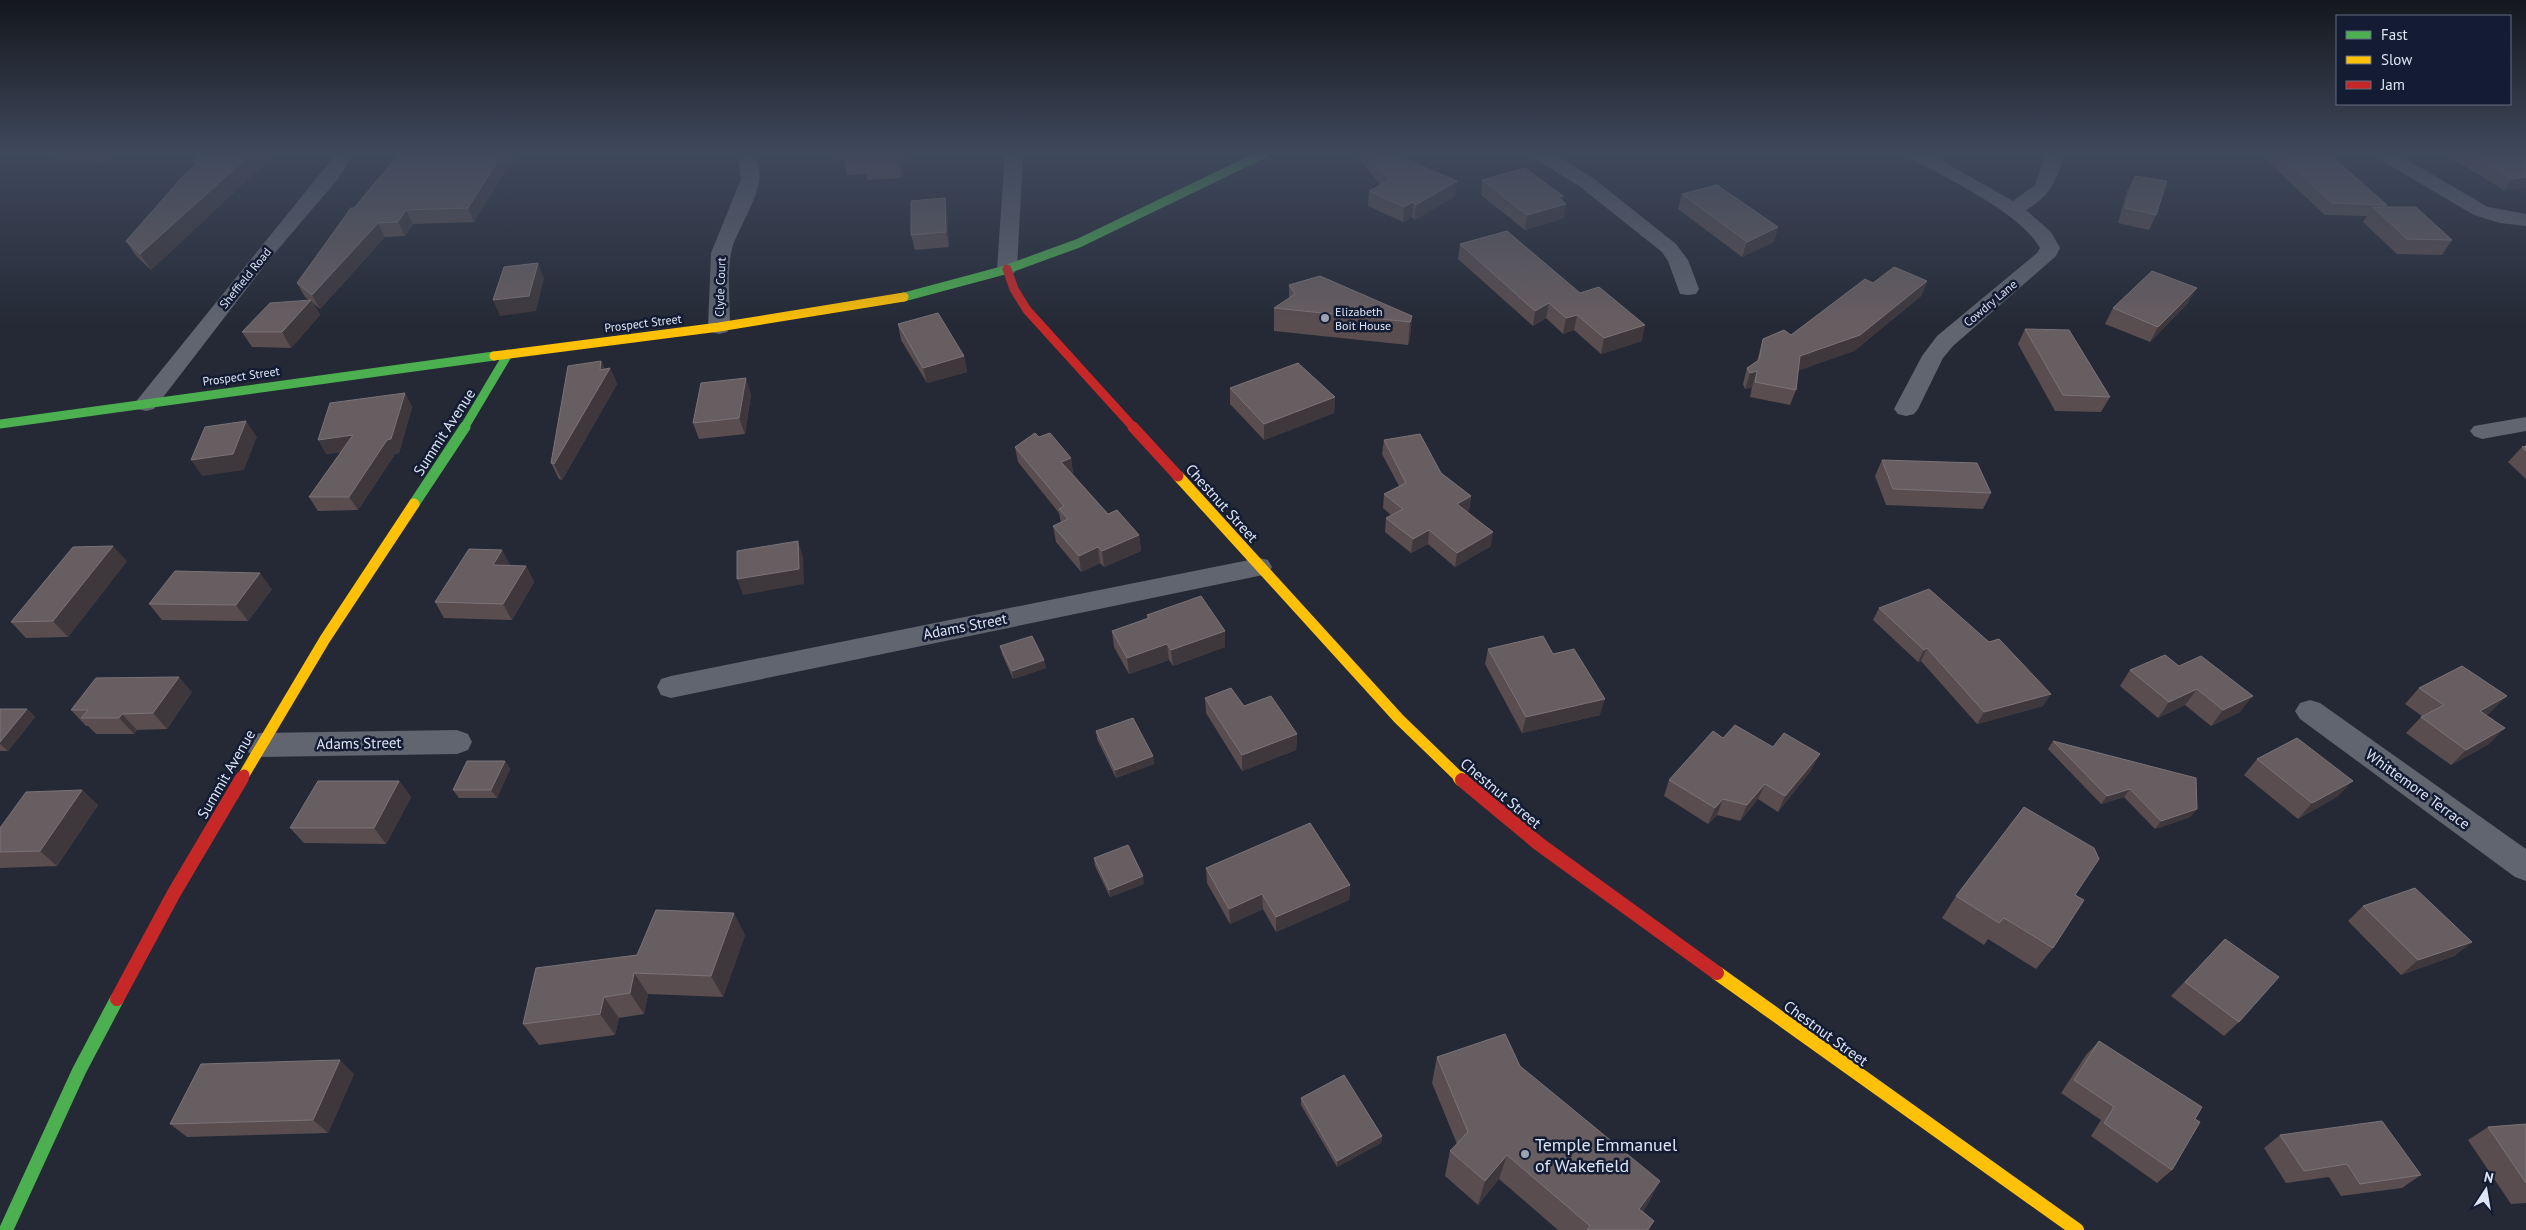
<svg xmlns="http://www.w3.org/2000/svg" width="2526" height="1230" viewBox="0 0 2526 1230" font-family="'PT Sans',sans-serif">
<rect width="100%" height="100%" fill="#242935"/>
<g fill="none" stroke-linecap="round" stroke-linejoin="round">
<!-- street -->
<g fill="#606570" fill-rule="evenodd">
<polygon points="336,154 354,154 337,180 268,261 154,409 146,411 138,409 134,404 138,399"/>
<polygon points="1005,154 1023,154 1017,269 1014,273 1007,275 1000,273 997,269"/>
<polygon points="1532,154 1554,154 1593,178 1676,244 1688,260 1699,289 1696,294 1688,295 1680,294 1668,261 1662,252 1579,186 1534,158"/>
<path d="M 1908,154 L 1930,154 L 2013,201 L 2035,185 L 2046,154 L 2064,154 C 2058,180 2049,197 2026,210 L 2051,232 L 2060,248 L 2056,256 L 1953,346 L 1943,358 L 1918,409 L 1914,414 L 1906,416 L 1898,414 L 1894,409 L 1922,356 L 1937,336 L 2037,253 L 2040,248 C 2021,213 1946,178 1910,158 Z"/>
<polygon points="2375,154 2397,154 2488,207 2526,214 2526,226 2500,223 2474,215 2377,158"/>
<path d="M 748,157 L 755,159 C 772,184 736,227 731,253 C 727,275 730,304 730,327 L 727,332 L 719,334 L 711,332 L 708,327 L 711,253 L 741,179 L 739,163 L 741,159 Z"/>
<polygon points="2526,417 2526,431 2482,439 2474,436 2470,431 2474,426"/>
<polygon points="1259,558 1268,560 1272,567 1268,574 671,698 661,695 657,687 661,679 671,676"/>
<polygon points="2310,700 2320,703 2526,849 2526,881 2515,877 2300,719 2295,711 2300,703"/>
<polygon points="457,730 468,734 472,742 468,750 457,754 260,757 249,753 245,745 249,737 260,733"/>
</g>
<!-- fast-far2 -->
<g stroke="#4caf50" stroke-width="9">
<polyline points="904,297 1005,270 1079,243 1263,154"/>
<polyline points="0,424 494,356"/>
<polyline points="464,428 508,354"/>
</g>
<!-- fast-far1 -->
<polyline stroke="#4caf50" stroke-width="11" points="414,504 465,427"/>
<!-- fast -->
<polyline stroke="#4caf50" stroke-width="14" points="6,1230 79,1071 117,999"/>
<!-- slow-far2 -->
<polyline stroke="#ffc107" stroke-width="9" points="494,356 719,327 904,297"/>
<!-- slow-far1 -->
<g stroke="#ffc107" stroke-width="11">
<polyline points="1178,476 1399,719 1462,780"/>
<polyline points="244,775 325,639 414,504"/>
</g>
<!-- slow -->
<g stroke="#ffc107" stroke-width="14">
<polyline points="1460,778 1462,780"/>
<polyline points="1717,973 2077,1230"/>
</g>
<!-- jam-far2 -->
<polyline stroke="#c62828" stroke-width="9" points="1007,269 1014,289 1027,310 1134,428"/>
<!-- jam-far1 -->
<g stroke="#c62828" stroke-width="11">
<polyline points="1133,427 1178,476"/>
<polyline points="241,780 244,775"/>
</g>
<!-- jam -->
<g stroke="#c62828" stroke-width="14">
<polyline points="1462,780 1539,844 1717,973"/>
<polyline points="117,999 174,893 242,778"/>
</g>
</g>
<!-- wall -->
<g fill="#594d4f">
<polygon points="26,154 118,154 103,163"/>
<polygon points="275,154 151,270 136,256 126,241 194,166 192,162"/>
<polygon points="835,154 905,154 901,178 868,180 866,174 847,175 844,160 836,160"/>
<polygon points="1355,154 1393,154 1455,196 1415,220 1412,217 1403,222 1368,206 1369,191 1381,185"/>
<polygon points="2260,154 2329,154 2387,205 2386,207 2452,240 2442,255 2397,254 2363,222 2367,216 2325,215"/>
<polygon points="2445,154 2524,154 2526,187 2504,190"/>
<polygon points="514,157 474,222 413,224 405,236 385,237 320,309 313,303 320,315 291,348 252,347 242,332 309,300 305,297 297,283 354,208"/>
<polygon points="2135,176 2156,215 2149,230 2118,223 2127,191"/>
<polygon points="1482,180 1563,196 1562,200 1564,218 1525,230 1481,195"/>
<polygon points="1682,194 1778,227 1774,242 1742,257 1678,209"/>
<polygon points="945,198 947,213 949,247 915,250 911,235"/>
<polygon points="1460,244 1580,293 1642,341 1601,354 1574,330 1563,334 1546,318 1533,326 1458,259"/>
<polygon points="1927,281 1921,296 1854,351 1798,370 1796,390 1790,405 1750,397 1752,387 1745,389 1743,384 1747,368 1757,361 1763,339 1791,335 1873,283"/>
<polygon points="1289,285 1412,316 1410,338 1408,345 1274,331 1274,308 1289,298"/>
<polygon points="2188,303 2150,342 2105,324 2113,308"/>
<polygon points="898,324 964,356 967,372 927,383 901,340"/>
<polygon points="2025,329 2110,397 2101,412 2055,411 2018,344"/>
<polygon points="601,361 605,369 610,368 617,384 562,480 559,479 551,463"/>
<polygon points="1230,388 1335,397 1334,413 1264,440 1230,404"/>
<polygon points="405,393 412,407 399,453 395,454 358,510 318,511 309,497 341,452 326,454"/>
<polygon points="751,394 745,434 699,439 693,423"/>
<polygon points="1039,437 1071,458 1073,474 1108,514 1139,535 1141,551 1104,567 1100,563 1081,572 1056,542 1053,526 1061,523 1059,513 1018,462 1015,447"/>
<polygon points="1384,440 1441,473 1471,496 1469,510 1467,511 1491,546 1455,567 1428,544 1411,553 1385,532 1386,518 1391,515 1383,508 1384,494 1399,486 1382,454"/>
<polygon points="2526,446 2526,479 2508,462 2522,447"/>
<polygon points="1882,460 1991,493 1983,509 1886,505 1875,476"/>
<polygon points="127,561 68,637 26,638 11,622"/>
<polygon points="510,566 526,566 534,582 512,620 444,618 435,602"/>
<polygon points="272,589 248,621 162,620 149,604"/>
<polygon points="1879,608 2043,706 1977,724 1921,661 1918,662 1873,620"/>
<polygon points="1147,615 1225,631 1225,647 1173,666 1169,660 1129,674 1114,647 1112,631 1147,618"/>
<polygon points="1000,646 1044,660 1046,668 1013,679 1002,654"/>
<polygon points="1488,649 1553,654 1600,715 1522,733 1485,664"/>
<polygon points="2179,666 2240,712 2211,726 2185,705 2158,718 2120,686 2130,670"/>
<polygon points="2419,688 2491,712 2486,715 2489,744 2451,765 2406,733 2422,716 2405,704"/>
<polygon points="192,692 167,729 137,730 134,734 96,734 88,726 86,726 71,710"/>
<polygon points="1205,698 1244,706 1297,734 1296,750 1242,771 1206,713"/>
<polygon points="0,709 27,709 35,717 8,751 0,751"/>
<polygon points="1096,731 1153,756 1154,764 1116,778 1097,739"/>
<polygon points="1723,738 1812,769 1778,812 1758,799 1740,821 1717,815 1708,824 1664,796 1669,780"/>
<polygon points="2053,741 2197,809 2190,817 2155,829 2124,797 2101,804 2048,749"/>
<polygon points="2257,759 2338,796 2298,819 2244,775"/>
<polygon points="505,761 510,769 497,798 459,798 453,790"/>
<polygon points="399,781 411,797 386,844 304,843 290,828"/>
<polygon points="82,790 98,805 57,866 0,868 0,828"/>
<polygon points="1094,858 1144,884 1110,897 1095,866"/>
<polygon points="1206,868 1350,885 1349,900 1276,932 1263,909 1230,924 1207,883"/>
<polygon points="2075,895 2053,948 2036,969 1988,939 1984,945 1942,918 1956,896"/>
<polygon points="2363,906 2472,942 2454,956 2401,975 2348,921"/>
<polygon points="745,935 723,997 648,994 644,1014 619,1018 615,1035 539,1045 523,1024 637,955"/>
<polygon points="2225,939 2239,1022 2224,1036 2171,996"/>
<polygon points="2099,1041 2172,1170 2157,1183 2091,1136 2101,1120 2061,1093 2086,1055"/>
<polygon points="1437,1057 1520,1066 1648,1204 1643,1211 1654,1221 1649,1230 1558,1230 1499,1179 1478,1205 1445,1176 1450,1151 1457,1144 1432,1083"/>
<polygon points="354,1074 328,1133 187,1137 170,1124"/>
<polygon points="1301,1098 1382,1136 1381,1143 1337,1167 1301,1105"/>
<polygon points="2526,1124 2526,1203 2511,1204 2468,1140 2488,1127"/>
<polygon points="2280,1135 2421,1175 2402,1188 2341,1196 2329,1177 2286,1183 2264,1148"/>
</g>
<!-- shaded-wall -->
<g fill="#3e383d">
<polygon points="97,154 118,154 103,163"/>
<polygon points="251,154 275,154 151,270 140,254"/>
<polygon points="502,154 512,154 514,157 474,222 468,208"/>
<polygon points="897,154 905,154 901,178 897,157"/>
<polygon points="2526,177 2526,187 2504,190 2512,179"/>
<polygon points="1457,181 1455,196 1415,220 1416,205"/>
<polygon points="1563,196 1561,205 1566,204 1564,218 1525,230 1527,215 1558,197"/>
<polygon points="945,198 947,213 949,247 946,232"/>
<polygon points="1413,202 1412,217 1403,222 1404,207"/>
<polygon points="406,210 413,224 405,236 398,222"/>
<polygon points="378,223 385,237 320,309 312,295"/>
<polygon points="1778,227 1774,242 1742,257 1747,242"/>
<polygon points="538,263 544,278 536,311 500,316 493,300"/>
<polygon points="1927,281 1921,296 1854,351 1795,372 1800,356"/>
<polygon points="2197,288 2188,303 2150,342 2158,327"/>
<polygon points="311,300 320,315 291,348 282,332"/>
<polygon points="1549,303 1546,318 1533,326 1535,311"/>
<polygon points="1577,315 1574,330 1563,334 1566,318"/>
<polygon points="1412,316 1410,338 1408,345 1410,322"/>
<polygon points="1645,325 1642,341 1601,354 1604,338"/>
<polygon points="964,356 967,372 927,383 923,368"/>
<polygon points="601,361 607,374 610,368 617,384 562,480 554,464 600,370"/>
<polygon points="1757,371 1752,387 1745,389 1750,373"/>
<polygon points="746,378 751,394 745,434 739,418"/>
<polygon points="405,393 412,407 399,453 395,454 358,510 349,497"/>
<polygon points="1335,397 1334,413 1264,440 1264,424"/>
<polygon points="246,421 257,437 244,470 202,476 191,460"/>
<polygon points="353,435 361,449 326,454 318,440"/>
<polygon points="1071,458 1073,474 1061,462"/>
<polygon points="1471,496 1469,510 1455,518 1457,504"/>
<polygon points="1429,530 1428,544 1411,553 1413,539"/>
<polygon points="1493,532 1491,546 1455,567 1457,553"/>
<polygon points="1139,535 1141,551 1104,567 1102,551"/>
<polygon points="798,541 803,557 804,584 743,595 737,579"/>
<polygon points="113,546 127,561 68,637 53,621"/>
<polygon points="1098,547 1100,563 1081,572 1079,556"/>
<polygon points="502,550 511,566 493,565"/>
<polygon points="526,566 534,582 512,620 503,604"/>
<polygon points="260,573 272,589 248,621 236,605"/>
<polygon points="1225,631 1225,647 1173,666 1171,650"/>
<polygon points="1167,644 1169,660 1129,674 1127,658"/>
<polygon points="1927,648 1921,661 1918,662 1924,650"/>
<polygon points="1044,660 1046,668 1013,679 1012,671"/>
<polygon points="179,677 192,692 167,729 153,713"/>
<polygon points="2197,689 2185,705 2158,718 2169,702"/>
<polygon points="2051,694 2043,706 1977,724 1984,712"/>
<polygon points="2253,696 2240,712 2211,726 2223,710"/>
<polygon points="2507,696 2491,712 2464,727 2480,711"/>
<polygon points="1605,699 1600,715 1522,733 1526,717"/>
<polygon points="27,709 35,717 8,751 0,744 0,742"/>
<polygon points="122,714 137,730 134,734 119,718"/>
<polygon points="2505,728 2489,744 2451,765 2466,750"/>
<polygon points="1297,734 1296,750 1242,771 1242,755"/>
<polygon points="1820,754 1812,769 1778,812 1785,796"/>
<polygon points="1153,756 1154,764 1116,778 1115,770"/>
<polygon points="505,761 510,769 497,798 491,790"/>
<polygon points="399,781 411,797 386,844 374,828"/>
<polygon points="2353,781 2338,796 2298,819 2312,803"/>
<polygon points="1765,784 1758,799 1740,821 1747,805"/>
<polygon points="2130,789 2124,797 2101,804 2107,796"/>
<polygon points="82,790 98,805 57,866 40,851"/>
<polygon points="1723,799 1717,815 1708,824 1715,808"/>
<polygon points="2197,809 2190,817 2155,829 2161,821"/>
<polygon points="1143,876 1144,884 1110,897 1109,890"/>
<polygon points="1350,885 1349,900 1276,932 1276,917"/>
<polygon points="1262,894 1263,909 1230,924 1229,909"/>
<polygon points="734,913 745,935 723,997 711,976"/>
<polygon points="2472,942 2454,956 2401,975 2418,960"/>
<polygon points="634,973 648,994 644,1014 630,993"/>
<polygon points="604,997 619,1018 615,1035 600,1014"/>
<polygon points="340,1060 354,1074 328,1133 313,1120"/>
<polygon points="1382,1136 1381,1143 1337,1167 1337,1161"/>
<polygon points="1507,1155 1499,1179 1478,1205 1485,1181"/>
<polygon points="1660,1181 1648,1204 1629,1230 1639,1209"/>
</g>
<!-- building -->
<g fill="#675e61" stroke="#7a7378">
<polygon points="201,154 251,154 140,254 126,241 185,174 199,162 192,162"/>
<polygon points="399,154 502,154 468,208 406,210 398,222 378,223 312,295 297,283 351,208 354,208"/>
<polygon points="864,154 897,154 897,157 863,158"/>
<polygon points="1368,154 1393,154 1457,181 1416,205 1413,202 1404,207 1369,191 1390,180"/>
<polygon points="2278,154 2329,154 2387,205 2332,203"/>
<polygon points="2470,154 2524,154 2526,155 2526,177 2512,179"/>
<polygon points="1525,168 1563,196 1558,197 1566,204 1527,215 1482,180"/>
<polygon points="2135,176 2167,181 2156,215 2125,208"/>
<polygon points="1717,185 1778,227 1747,242 1682,194"/>
<polygon points="945,198 946,232 911,235 911,201"/>
<polygon points="2373,207 2416,207 2452,240 2407,239"/>
<polygon points="1507,231 1580,293 1599,287 1645,325 1604,338 1577,315 1566,318 1549,303 1535,311 1460,244"/>
<polygon points="538,263 529,296 493,300 504,267"/>
<polygon points="1894,267 1927,281 1860,335 1800,356 1796,390 1755,382 1757,371 1750,373 1747,368 1759,360 1763,339 1784,330 1791,335 1865,279 1873,283"/>
<polygon points="2152,271 2197,288 2158,327 2113,308"/>
<polygon points="1320,276 1412,316 1410,322 1274,308 1295,294 1289,285"/>
<polygon points="311,300 282,332 242,332 270,303"/>
<polygon points="938,313 964,356 923,368 898,324"/>
<polygon points="2025,329 2069,330 2110,397 2063,395"/>
<polygon points="601,361 600,370 610,368 554,464 551,463 568,366"/>
<polygon points="1298,363 1335,397 1264,424 1230,388"/>
<polygon points="746,378 739,418 693,423 701,383"/>
<polygon points="405,393 391,439 387,440 349,497 309,497 353,435 318,440 330,403"/>
<polygon points="246,421 233,454 191,460 205,427"/>
<polygon points="1035,433 1039,437 1050,433 1071,458 1061,462 1108,514 1117,510 1139,535 1102,551 1098,547 1079,556 1053,526 1068,519 1059,509 1064,506 1015,447"/>
<polygon points="1420,434 1441,473 1471,496 1457,504 1493,532 1457,553 1429,530 1413,539 1386,518 1403,509 1384,494 1406,483 1384,440"/>
<polygon points="2526,446 2526,451 2522,447"/>
<polygon points="1882,460 1977,463 1991,493 1893,489"/>
<polygon points="798,541 799,569 737,579 737,551"/>
<polygon points="113,546 53,621 11,622 73,547"/>
<polygon points="469,549 502,550 493,565 526,566 503,604 435,602"/>
<polygon points="175,571 260,573 236,605 149,604"/>
<polygon points="1929,589 1989,642 1999,639 2051,694 1984,712 1927,648 1924,650 1879,608"/>
<polygon points="1201,596 1225,631 1171,650 1167,644 1127,658 1112,631 1149,618 1147,615"/>
<polygon points="1032,636 1044,660 1012,671 1000,646"/>
<polygon points="1543,636 1553,654 1574,649 1605,699 1526,717 1488,649"/>
<polygon points="2165,655 2179,666 2201,656 2253,696 2223,710 2197,689 2169,702 2130,670"/>
<polygon points="2462,666 2507,696 2480,711 2505,728 2466,750 2421,717 2444,705 2419,688"/>
<polygon points="179,677 153,713 122,714 119,718 81,718 88,710 71,710 96,678"/>
<polygon points="1231,688 1244,706 1271,696 1297,734 1242,755 1205,698"/>
<polygon points="0,709 27,709 0,742"/>
<polygon points="1133,718 1153,756 1115,770 1096,731"/>
<polygon points="1735,725 1773,747 1784,733 1820,754 1785,796 1765,784 1747,805 1723,799 1715,808 1669,780 1713,731 1723,738"/>
<polygon points="2297,738 2353,781 2312,803 2257,759"/>
<polygon points="2053,741 2196,778 2197,809 2161,821 2130,789 2107,796"/>
<polygon points="467,761 505,761 491,790 453,790"/>
<polygon points="318,781 399,781 374,828 290,828"/>
<polygon points="82,790 40,851 0,852 0,828 26,792"/>
<polygon points="2024,807 2094,848 2099,859 2075,895 2084,900 2053,948 2004,918 1999,923 1956,896"/>
<polygon points="1310,823 1350,885 1276,917 1262,894 1229,909 1206,868"/>
<polygon points="1128,845 1143,876 1109,890 1094,858"/>
<polygon points="2415,888 2472,942 2418,960 2363,906"/>
<polygon points="656,910 734,913 711,976 634,973 630,993 604,997 600,1014 523,1024 536,968 637,955"/>
<polygon points="2225,939 2279,977 2239,1022 2185,982"/>
<polygon points="1505,1034 1520,1066 1660,1181 1639,1209 1654,1221 1647,1230 1587,1230 1590,1226 1507,1155 1485,1181 1450,1151 1468,1132 1437,1057"/>
<polygon points="2099,1041 2202,1107 2195,1119 2200,1122 2172,1170 2104,1123 2114,1107 2074,1080"/>
<polygon points="340,1060 313,1120 170,1124 201,1064"/>
<polygon points="1344,1075 1382,1136 1337,1161 1301,1098"/>
<polygon points="2382,1121 2421,1175 2360,1184 2347,1164 2304,1171 2280,1135"/>
<polygon points="2526,1124 2526,1183 2488,1127"/>
</g>
<!-- sky -->
<linearGradient id="sky" x2="0" y2="1"><stop stop-color="#14171d"/><stop offset="0.47" stop-color="#3f495c"/><stop offset="1" stop-color="#3f495c" stop-opacity="0"/></linearGradient>
<rect width="2526" height="326" fill="url(#sky)"/>
<!-- markers -->
<g fill="#9ca3b2" stroke="#131c33" stroke-width="2">
<circle cx="1325" cy="318" r="5"/>
<circle cx="1525" cy="1154" r="5"/>
</g>
<g text-anchor="middle" dominant-baseline="central" stroke-width="5" stroke-linejoin="round" paint-order="stroke">
<!-- far-street labels -->
<g font-size="12" fill="#dde5f5" stroke="#131c33">
<text transform="translate(245 278) rotate(-51)">Sheffield Road</text>
<text transform="translate(720 287) rotate(-88)">Clyde Court</text>
<text transform="translate(1990 303) rotate(-40)">Cowdry Lane</text>
<text transform="translate(643 323) rotate(-7)">Prospect Street</text>
<text transform="translate(241 376) rotate(-8)">Prospect Street</text>
</g>
<!-- far-poi labels -->
<g font-size="12" fill="#dde5f5" stroke="#131c33" text-anchor="start">
<text x="1335" y="311">Elizabeth<tspan x="1335" dy="14">Boit House</tspan></text>
</g>
<!-- street labels -->
<g font-size="15" fill="#dde5f5" stroke="#131c33">
<text transform="translate(444 432) rotate(-57)">Summit Avenue</text>
<text transform="translate(1222 503) rotate(48)">Chestnut Street</text>
<text transform="translate(965 626) rotate(-11)">Adams Street</text>
<text transform="translate(359 743) rotate(-1)">Adams Street</text>
<text transform="translate(226 774) rotate(-60)">Summit Avenue</text>
<text transform="translate(2418 789) rotate(36)">Whittemore Terrace</text>
<text transform="translate(1501 793) rotate(40)">Chestnut Street</text>
<text transform="translate(1826 1033) rotate(36)">Chestnut Street</text>
</g>
<!-- near-poi labels -->
<g font-size="18" fill="#dde5f5" stroke="#131c33" text-anchor="start">
<text x="1535" y="1144">Temple Emmanuel<tspan x="1535" dy="21">of Wakefield</tspan></text>
</g>
</g>
<!-- legend -->
<rect x="2336" y="15" width="175" height="90" fill="#131c33" stroke="#646c81"/>
<rect x="2346" y="31" width="25" height="8" fill="#4caf50" stroke="#646c81"/>
<text x="2381" y="40" font-size="15" fill="#dde5f5">Fast</text>
<rect x="2346" y="56" width="25" height="8" fill="#ffc107" stroke="#646c81"/>
<text x="2381" y="65" font-size="15" fill="#dde5f5">Slow</text>
<rect x="2346" y="81" width="25" height="8" fill="#c62828" stroke="#646c81"/>
<text x="2381" y="90" font-size="15" fill="#dde5f5">Jam</text>
<!-- north arrow -->
<g transform="translate(2486 1190) rotate(12)" stroke="#131c33" stroke-width="4" paint-order="stroke">
<path d="M0-4L9 19L0 12L-9 19Z" fill="#dde5f5"/>
<text y="-8" font-size="14" font-weight="bold" text-anchor="middle" fill="#dde5f5">N</text>
</g>
</svg>
